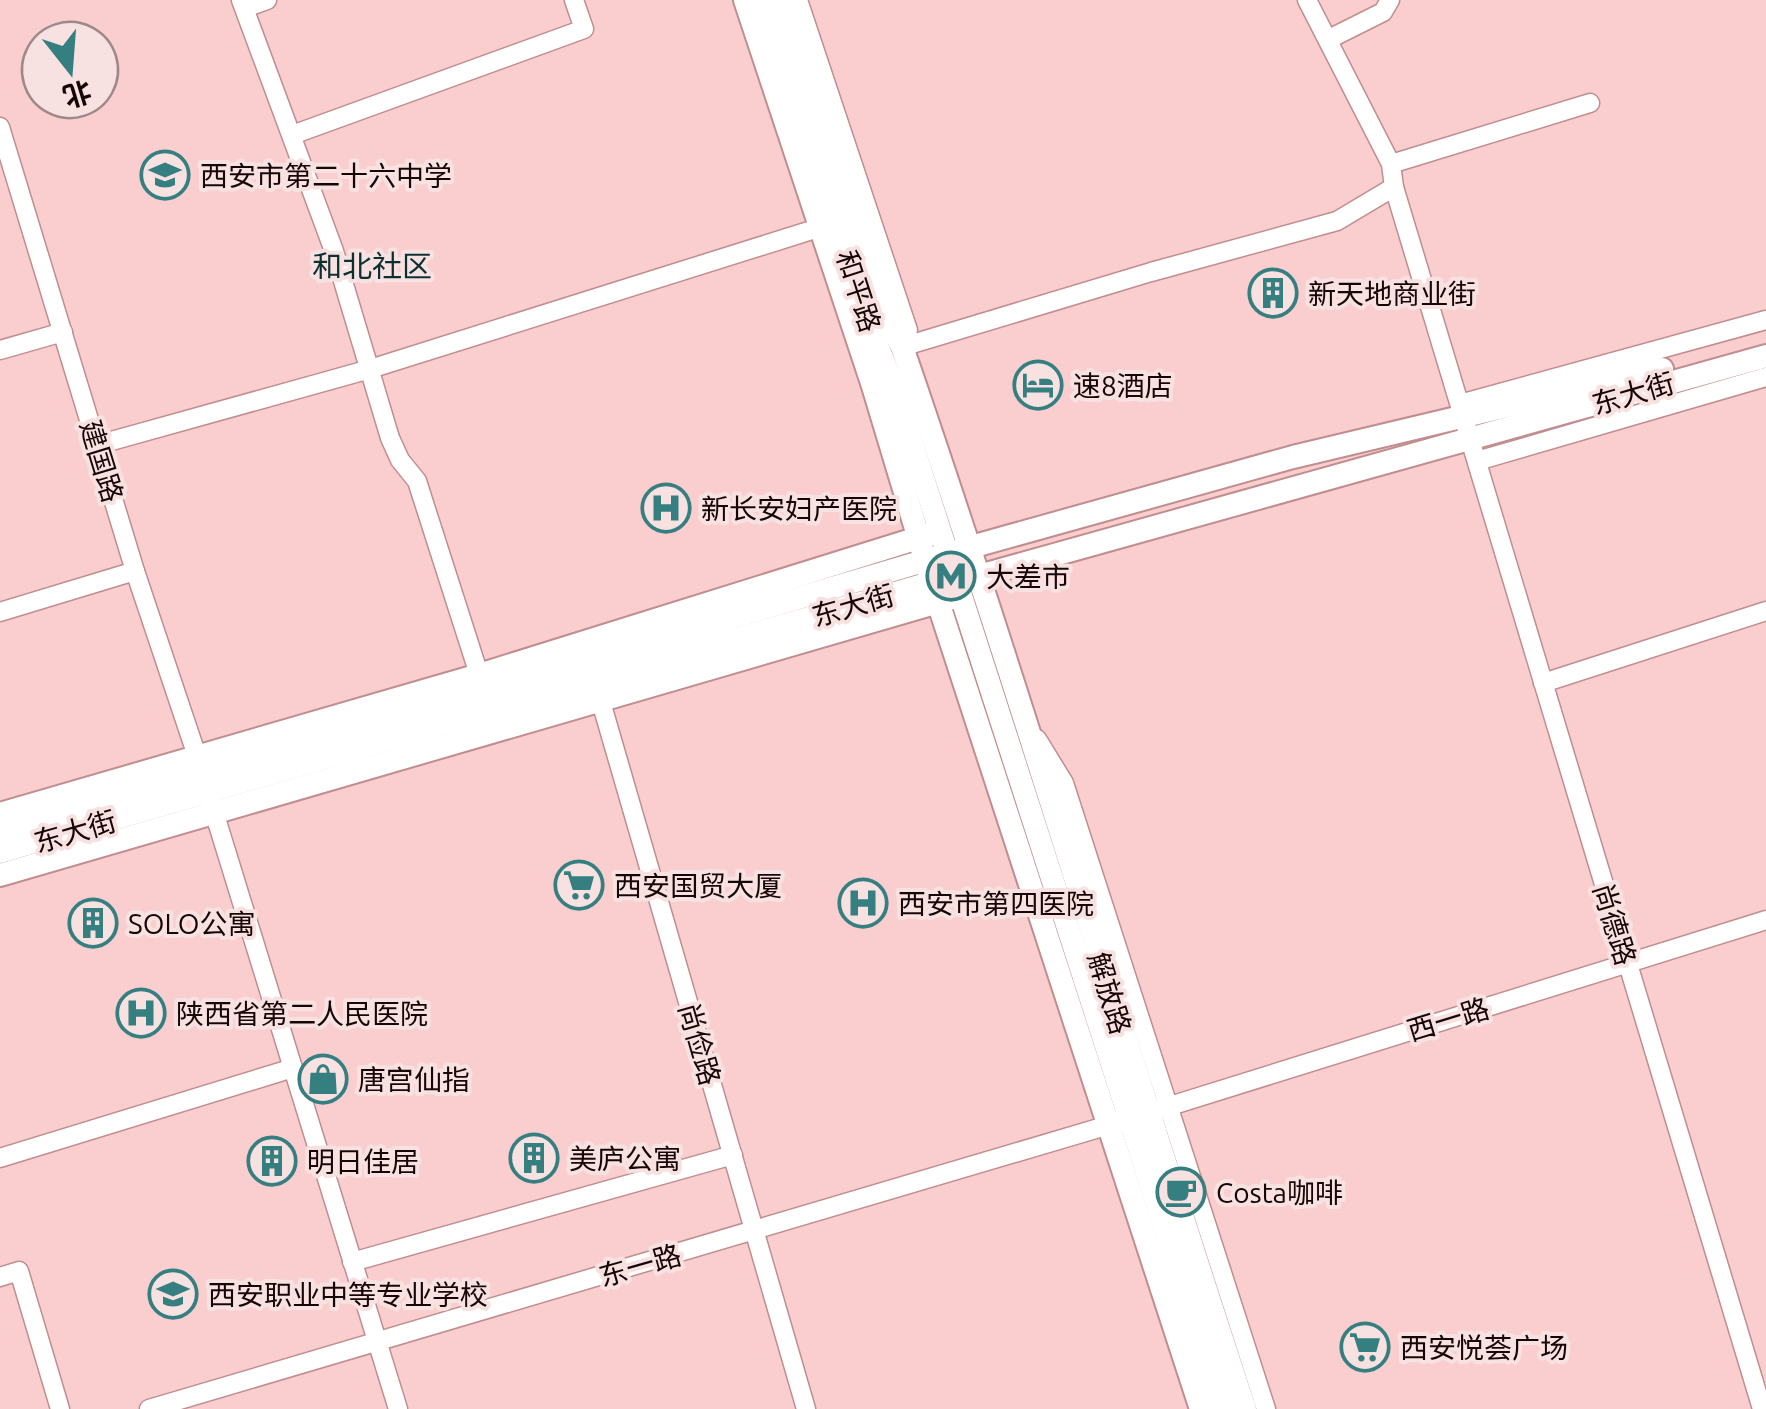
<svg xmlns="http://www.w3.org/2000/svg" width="1766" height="1409" viewBox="0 0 1766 1409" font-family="Ubuntu,'Noto Sans SC',sans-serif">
<rect width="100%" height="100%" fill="#facece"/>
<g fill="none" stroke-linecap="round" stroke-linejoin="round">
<!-- minor casing -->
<g stroke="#c18d8e" stroke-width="21">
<g id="minor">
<polyline points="241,0 334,251 390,438 400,460 417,481 483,687"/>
<polyline points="798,0 908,330 902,347"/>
<polyline points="1307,0 1391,164 1394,187 1762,1409"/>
<polyline points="245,8 267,0"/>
<polyline points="1329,39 1383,12 1390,0"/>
<polyline points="0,127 135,571 201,768"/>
<polyline points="292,135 584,29 574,0"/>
<polyline points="1391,164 1590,103"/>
<polyline points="902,347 1151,272 1337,221 1394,187"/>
<polyline points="0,350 63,332"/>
<polyline points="1460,404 1766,320"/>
<polyline points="97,445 370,369 831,224"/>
<polyline points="1477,461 1766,377"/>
<polyline points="0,612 135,571"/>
<polyline points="1543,683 1766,611"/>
<polyline points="597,688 806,1409"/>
<polyline points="1037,739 1064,783 1266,1409"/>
<polyline points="211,802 398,1409"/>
<polyline points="0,1158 293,1068"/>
<polyline points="352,1262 733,1155"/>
<polyline points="0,1277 19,1271 60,1409"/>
<polyline points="149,1409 1109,1125 1766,920"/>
</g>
</g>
<!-- major casing -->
<g stroke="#c18d8e" stroke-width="26">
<g id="major">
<polyline points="745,0 873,386 938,602 1201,1409"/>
<polyline points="761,0 869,324 895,391 1223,1409"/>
<path d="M 781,0 L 888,318 L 902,347 C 1023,699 1128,1056 1245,1409"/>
<polyline points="0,814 479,675 931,534"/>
<polyline points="0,834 971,547 1293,457 1662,369"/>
<polyline points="0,852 933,582 954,583 1766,356"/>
<polyline points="0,875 952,598"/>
</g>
</g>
<!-- minor -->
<use href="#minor" stroke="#fff" stroke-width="18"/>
<!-- major -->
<use href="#major" stroke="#fff" stroke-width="22"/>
</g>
<!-- icons -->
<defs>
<g id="school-ring" transform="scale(2.5)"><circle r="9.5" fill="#f8e1e1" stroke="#367f81" stroke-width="1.5"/><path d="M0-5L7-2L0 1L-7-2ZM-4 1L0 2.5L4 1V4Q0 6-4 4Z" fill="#367f81"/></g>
<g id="building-ring" transform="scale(2.5)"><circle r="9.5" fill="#f8e1e1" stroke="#367f81" stroke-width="1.5"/><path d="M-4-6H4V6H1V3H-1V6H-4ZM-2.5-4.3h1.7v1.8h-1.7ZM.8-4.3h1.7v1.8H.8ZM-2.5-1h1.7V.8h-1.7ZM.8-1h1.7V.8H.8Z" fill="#367f81"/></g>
<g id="hotel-ring" transform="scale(2.5)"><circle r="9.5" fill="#f8e1e1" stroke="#367f81" stroke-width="1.5"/><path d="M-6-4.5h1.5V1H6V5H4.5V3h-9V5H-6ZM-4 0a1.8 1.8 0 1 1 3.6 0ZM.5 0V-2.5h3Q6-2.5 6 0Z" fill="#367f81"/></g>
<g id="hospital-ring" transform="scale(2.5)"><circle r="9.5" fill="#f8e1e1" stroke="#367f81" stroke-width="1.5"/><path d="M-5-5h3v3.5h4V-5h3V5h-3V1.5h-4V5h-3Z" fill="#367f81"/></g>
<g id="metro-ring" transform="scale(2.5)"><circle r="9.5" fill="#f8e1e1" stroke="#367f81" stroke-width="1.5"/><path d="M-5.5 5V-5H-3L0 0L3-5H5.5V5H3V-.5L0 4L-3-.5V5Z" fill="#367f81"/></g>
<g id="supermarket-ring" transform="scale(2.5)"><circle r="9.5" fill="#f8e1e1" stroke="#367f81" stroke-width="1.5"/><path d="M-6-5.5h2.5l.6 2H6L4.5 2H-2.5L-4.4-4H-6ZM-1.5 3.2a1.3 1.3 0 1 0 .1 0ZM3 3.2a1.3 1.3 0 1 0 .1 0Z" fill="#367f81"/></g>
<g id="shop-ring" transform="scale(2.5)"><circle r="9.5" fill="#f8e1e1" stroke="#367f81" stroke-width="1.5"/><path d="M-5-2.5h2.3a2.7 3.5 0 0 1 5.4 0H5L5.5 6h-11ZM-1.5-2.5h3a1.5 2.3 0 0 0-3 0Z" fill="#367f81"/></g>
<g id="cafe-ring" transform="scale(2.5)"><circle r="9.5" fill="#f8e1e1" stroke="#367f81" stroke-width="1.5"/><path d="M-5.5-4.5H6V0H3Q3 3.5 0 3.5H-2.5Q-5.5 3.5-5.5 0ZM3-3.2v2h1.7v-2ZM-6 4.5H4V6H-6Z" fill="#367f81"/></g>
</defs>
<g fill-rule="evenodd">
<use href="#school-ring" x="165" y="175"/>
<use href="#building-ring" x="1273" y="293"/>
<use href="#hotel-ring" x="1038" y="385"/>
<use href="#hospital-ring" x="666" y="508"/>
<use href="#metro-ring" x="951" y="576"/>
<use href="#supermarket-ring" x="579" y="885"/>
<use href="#hospital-ring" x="863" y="903"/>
<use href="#building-ring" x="93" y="923"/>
<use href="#hospital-ring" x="141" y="1013"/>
<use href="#shop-ring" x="323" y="1079"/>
<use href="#building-ring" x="534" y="1158"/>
<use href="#building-ring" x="272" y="1161"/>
<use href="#cafe-ring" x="1181" y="1192"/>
<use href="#school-ring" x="173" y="1294"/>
<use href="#supermarket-ring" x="1365" y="1347"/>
</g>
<g text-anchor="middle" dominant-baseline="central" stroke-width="8" stroke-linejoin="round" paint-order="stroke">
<!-- poi labels -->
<g font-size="28" fill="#170607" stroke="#f8e1e1" text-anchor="start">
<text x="200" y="175">西安市第二十六中学</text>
<text x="1308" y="293">新天地商业街</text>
<text x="1073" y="385">速8酒店</text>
<text x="701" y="508">新长安妇产医院</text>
<text x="986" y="576">大差市</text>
<text x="614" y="885">西安国贸大厦</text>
<text x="898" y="903">西安市第四医院</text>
<text x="128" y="923">SOLO公寓</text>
<text x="176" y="1013">陕西省第二人民医院</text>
<text x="358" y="1079">唐宫仙指</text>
<text x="569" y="1158">美庐公寓</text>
<text x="307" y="1161">明日佳居</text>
<text x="1216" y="1192">Costa咖啡</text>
<text x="208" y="1294">西安职业中等专业学校</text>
<text x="1400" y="1347">西安悦荟广场</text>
</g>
<!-- street labels -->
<g font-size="28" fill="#170607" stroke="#f8e1e1">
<text transform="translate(859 291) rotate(72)">和平路</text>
<text transform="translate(1633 393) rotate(-16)">东大街</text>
<text transform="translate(102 461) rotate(73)">建国路</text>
<text transform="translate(853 605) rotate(-16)">东大街</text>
<text transform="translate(75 831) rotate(-16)">东大街</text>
<text transform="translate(1615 924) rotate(73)">尚德路</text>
<text transform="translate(1110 993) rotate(73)">解放路</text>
<text transform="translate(1448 1019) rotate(-17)">西一路</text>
<text transform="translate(700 1044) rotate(74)">尚俭路</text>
<text transform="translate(640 1265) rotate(-16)">东一路</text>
</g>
<!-- neighbourhood labels -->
<g font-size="30" fill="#0c3031" stroke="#f8e1e1">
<text x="372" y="266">和北社区</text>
</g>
</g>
<!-- north arrow -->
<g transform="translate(70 70) rotate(163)"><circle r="48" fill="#f8e1e1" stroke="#9e898a" stroke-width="2.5"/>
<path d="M0-8L18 38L0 25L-18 38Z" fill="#367f81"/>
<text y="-15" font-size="28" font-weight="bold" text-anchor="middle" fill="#170607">北</text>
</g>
</svg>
